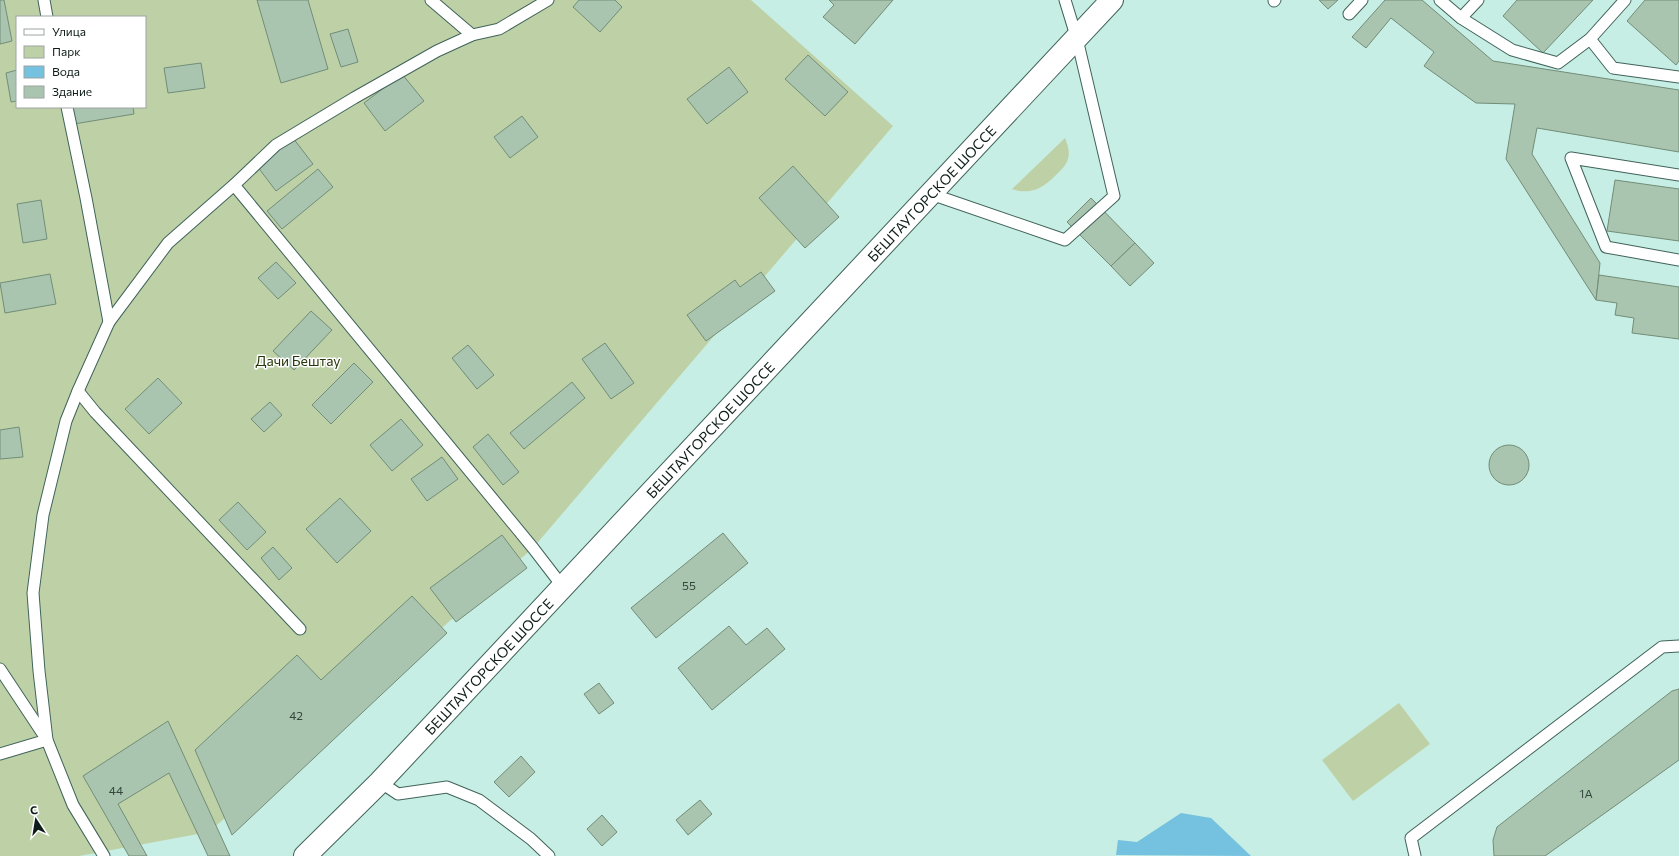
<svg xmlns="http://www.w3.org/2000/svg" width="1679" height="856" viewBox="0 0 1679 856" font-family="Commissioner,sans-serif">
<rect width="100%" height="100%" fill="#c7eee4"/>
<!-- green -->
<g fill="#bed1a6" fill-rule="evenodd">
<path d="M 0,0 L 751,0 L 893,126 L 533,548 L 209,832 L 79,856 L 0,856 ZM 17,17 L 145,17 L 145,107 L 17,107 Z"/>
<path d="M 1065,138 C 1073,157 1068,164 1054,177 C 1041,189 1030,195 1012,189 Z"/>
<polygon points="1399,703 1430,744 1353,801 1322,760"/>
</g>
<!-- water -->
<polygon fill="#74c1e0" points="1181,813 1211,818 1251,856 1116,855 1118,840 1137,842"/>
<!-- building -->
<g fill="#a9c5af" stroke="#728d78">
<polygon points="0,0 4,0 12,41 0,44"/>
<polygon points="257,0 308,0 328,69 281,83"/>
<polygon points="579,0 615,0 622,7 600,32 573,7"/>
<polygon points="829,0 893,0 855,44 823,17 834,5"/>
<polygon points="1319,0 1338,0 1328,9"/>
<polygon points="1385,0 1422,0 1493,61 1679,90 1679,152 1537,128 1532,154 1600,263 1596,300 1506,159 1515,104 1476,103 1424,66 1434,52 1391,18 1366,48 1352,37"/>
<polygon points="1517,0 1593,0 1543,53 1503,16"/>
<polygon points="1645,0 1679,0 1679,61 1676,65 1627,21"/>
<polygon points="348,29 358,62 341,67 330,34"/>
<polygon points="808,55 848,92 825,116 785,79"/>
<polygon points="201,63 205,88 168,93 164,68"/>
<polygon points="729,67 748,92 707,124 687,99"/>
<polygon points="17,70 17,101 11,102 6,73"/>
<polygon points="402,74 424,101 385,131 364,103"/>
<polygon points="71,107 133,107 134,114 74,124"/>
<polygon points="522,116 538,137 510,158 494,137"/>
<polygon points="293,138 313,164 276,191 257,166"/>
<polygon points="793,166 839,217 805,248 759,198"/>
<polygon points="318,169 333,187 282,229 267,211"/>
<polygon points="1615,180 1679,189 1679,241 1607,231"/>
<polygon points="1091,198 1135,243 1111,266 1067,222"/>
<polygon points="41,200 47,239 23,243 17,204"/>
<polygon points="1135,243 1154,263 1130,286 1111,266"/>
<polygon points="276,262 296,283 278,299 258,278"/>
<polygon points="761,272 775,291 706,341 687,315 735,280 740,287"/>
<polygon points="50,274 56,304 5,313 0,283"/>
<polygon points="1599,275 1679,287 1679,339 1632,333 1634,318 1615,315 1617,303 1596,300"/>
<polygon points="311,311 332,330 294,370 273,351"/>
<polygon points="605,343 634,383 611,399 582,359"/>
<polygon points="468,345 494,375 477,389 452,358"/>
<polygon points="354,363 373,382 331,424 312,405"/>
<polygon points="158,378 182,403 149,434 125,409"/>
<polygon points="572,382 585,398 524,449 510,433"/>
<polygon points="270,402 282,415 264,432 251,419"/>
<polygon points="401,419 423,445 392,471 370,445"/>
<polygon points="19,427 23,457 0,459 0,430"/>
<polygon points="488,434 519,472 503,485 473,447"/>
<circle cx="1509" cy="465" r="20"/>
<polygon points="442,457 458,479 427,501 411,479"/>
<polygon points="340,498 371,531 337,563 306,529"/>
<polygon points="238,502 266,532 247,550 219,520"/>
<polygon points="723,533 748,563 656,638 631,608"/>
<polygon points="502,535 527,568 456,622 430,588"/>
<polygon points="273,547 292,568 279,580 261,558"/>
<polygon points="412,596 447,633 232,835 195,750 297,655 321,680"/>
<polygon points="729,626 746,645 767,628 785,649 712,710 678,668"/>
<polygon points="599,683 614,703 599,714 584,694"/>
<polygon points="1679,689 1679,760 1545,856 1494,856 1493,840 1497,827 1672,691"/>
<polygon points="168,721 230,856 208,856 169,773 118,804 147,856 129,856 83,776"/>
<polygon points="521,756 535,772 509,797 494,782"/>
<polygon points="700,800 712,814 688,835 676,820"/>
<polygon points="602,815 617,832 602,846 587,829"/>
</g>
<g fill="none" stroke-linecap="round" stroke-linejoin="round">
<!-- service casing -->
<g stroke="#40635a" stroke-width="13">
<g id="service">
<polyline points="44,0 47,17"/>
<polyline points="431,0 472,35"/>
<polyline points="1440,0 1461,18 1512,50 1558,63 1590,39 1625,0"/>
<polyline points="1274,1 1275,0"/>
<polyline points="1349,14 1362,0"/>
<polyline points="1461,18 1478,0"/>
<polyline points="1590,39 1613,68 1679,77"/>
<polyline points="67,107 86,198 109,322"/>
<polyline points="1679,175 1571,158 1606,247 1679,260"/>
<polyline points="234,185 533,548 563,587"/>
<polyline points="931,194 1065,240 1114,196 1077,39 1065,0"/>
<polyline points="78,391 95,412 300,629"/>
<polyline points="0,669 47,740 0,754"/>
<polyline points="380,782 398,794 447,787 479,800 531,839 549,856"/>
<polyline points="104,856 73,805 47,740 39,671 33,593 43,515 66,421 78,391 109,322 168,243 234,185 276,145 354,98 437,51 472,35 499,29 548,0"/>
<polyline points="1415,856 1411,838 1662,647 1679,646"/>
</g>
</g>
<!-- secondary casing -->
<g stroke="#40635a" stroke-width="24">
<g id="secondary">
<path id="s1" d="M 305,856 L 380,782 L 1112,0"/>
</g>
</g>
<!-- service -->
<use href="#service" stroke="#fff" stroke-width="11"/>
<!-- secondary -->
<use href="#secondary" stroke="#fff" stroke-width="22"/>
</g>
<g text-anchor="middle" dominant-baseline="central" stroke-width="3" stroke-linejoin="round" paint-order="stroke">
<!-- number labels -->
<g font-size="12" fill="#34463e">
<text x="689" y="585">55</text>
<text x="296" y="715">42</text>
<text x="116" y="790">44</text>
<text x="1586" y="793">1А</text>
</g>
<!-- street labels -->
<g font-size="14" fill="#0d1c18" stroke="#fff">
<text stroke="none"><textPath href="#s1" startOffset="912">БЕШТАУГОРСКОЕ ШОССЕ</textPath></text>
<text stroke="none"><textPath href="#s1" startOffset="588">БЕШТАУГОРСКОЕ ШОССЕ</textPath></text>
<text stroke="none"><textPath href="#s1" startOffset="264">БЕШТАУГОРСКОЕ ШОССЕ</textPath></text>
</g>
<!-- park labels -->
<g font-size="14" fill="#27370a" stroke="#fff">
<text x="298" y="360">Дачи Бештау</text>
</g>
</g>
<!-- legend -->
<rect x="16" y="16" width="130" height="92" fill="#ffffff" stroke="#9ea4a3"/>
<rect x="24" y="29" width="20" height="6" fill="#ffffff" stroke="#9ea4a3"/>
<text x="52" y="36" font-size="12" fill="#0d1c18">Улица</text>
<rect x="24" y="46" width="20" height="12" fill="#bed1a6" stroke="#9ea4a3"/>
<text x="52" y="56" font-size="12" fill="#0d1c18">Парк</text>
<rect x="24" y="66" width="20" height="12" fill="#74c1e0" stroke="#9ea4a3"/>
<text x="52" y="76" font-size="12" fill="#0d1c18">Вода</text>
<rect x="24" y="86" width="20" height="12" fill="#a9c5af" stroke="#9ea4a3"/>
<text x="52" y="96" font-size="12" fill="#0d1c18">Здание</text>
<!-- north arrow -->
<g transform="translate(36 820) rotate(348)" stroke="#ffffff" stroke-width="3" paint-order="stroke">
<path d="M0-3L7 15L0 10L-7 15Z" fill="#0d1c18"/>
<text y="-6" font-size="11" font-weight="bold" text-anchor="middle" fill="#0d1c18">С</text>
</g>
</svg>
